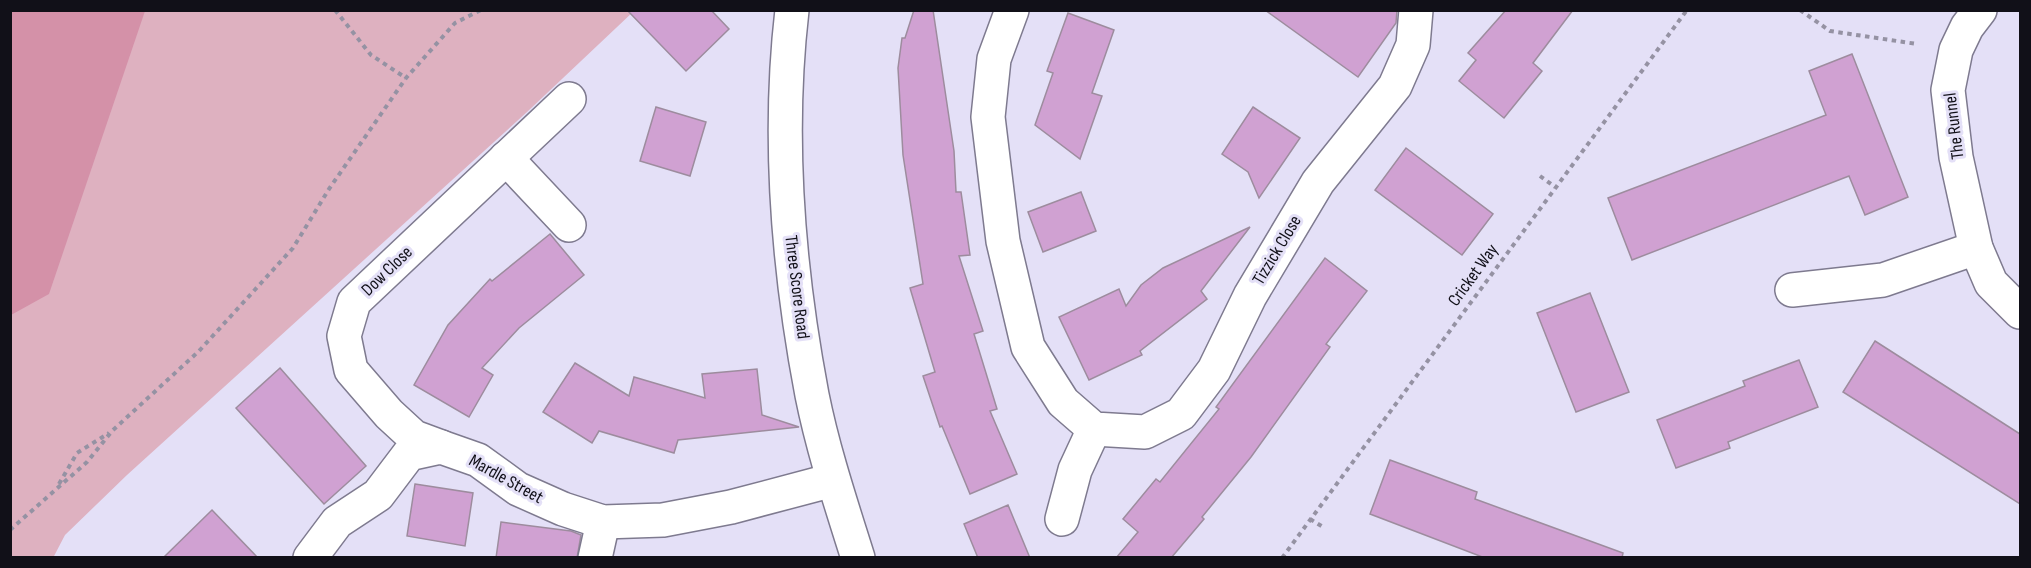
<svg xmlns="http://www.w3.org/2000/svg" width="2031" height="568" viewBox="0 0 2031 568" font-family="'Sofia Sans Condensed',sans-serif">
<rect width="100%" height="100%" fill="#e4e0f7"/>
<!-- green -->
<polygon fill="#deb1c0" points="10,11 634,11 527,112 127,475 65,535 53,558 11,557"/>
<!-- forest -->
<polygon fill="#d491a8" points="11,10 145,11 49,294 11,315"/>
<!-- building -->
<g fill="#d0a1d2" stroke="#9d8c9e" stroke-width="1.5">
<polygon points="627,10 711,10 729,29 686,71"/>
<polygon points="914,10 933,10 954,151 956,192 961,192 970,255 959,256 983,331 974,334 997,409 990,411 1017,474 970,494 942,426 940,427 923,376 935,372 910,288 923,284 903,155 898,68 902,38 905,38"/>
<polygon points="1265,10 1397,10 1396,23 1358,77"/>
<polygon points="1506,10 1573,10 1533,63 1542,71 1504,118 1459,81 1476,60 1468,53"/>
<polygon points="1068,13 1114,30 1092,93 1102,96 1080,159 1035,125 1053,73 1047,71"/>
<polygon points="1852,54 1908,197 1865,215 1849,176 1632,260 1608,198 1826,115 1809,71"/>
<polygon points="656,107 706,122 690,176 640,161"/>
<polygon points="1253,107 1300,138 1259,198 1248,172 1222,154"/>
<polygon points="1406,148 1493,214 1462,255 1375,190"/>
<polygon points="1081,192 1096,231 1043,252 1028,212"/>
<polygon points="1250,227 1201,291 1207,299 1140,351 1142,355 1089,380 1059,317 1119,289 1126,306 1141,285 1163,268"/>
<polygon points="550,234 584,275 519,328 482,368 493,375 469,417 414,385 448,325 490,279 492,281"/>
<polygon points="1325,258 1367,291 1326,344 1330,347 1251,457 1202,517 1204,519 1171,558 1116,558 1138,532 1123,519 1156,479 1160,482 1219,409 1216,407"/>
<polygon points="1590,293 1629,392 1576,412 1537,313"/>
<polygon points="1875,341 2020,434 2020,504 1843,392"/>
<polygon points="1799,360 1818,407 1728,442 1730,448 1676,468 1657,420 1745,386 1743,381"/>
<polygon points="575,363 629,396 634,377 705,398 702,374 757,369 762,415 799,427 678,440 674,453 599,431 592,443 543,412"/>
<polygon points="280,368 366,466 324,504 236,408"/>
<polygon points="1390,460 1477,492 1475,499 1623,553 1622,558 1485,558 1370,514"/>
<polygon points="415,484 473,493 465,546 407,536"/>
<polygon points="1008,505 1030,558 978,558 964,524"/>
<polygon points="212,510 258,558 163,558"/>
<polygon points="501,522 571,531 581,535 577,558 496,558"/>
</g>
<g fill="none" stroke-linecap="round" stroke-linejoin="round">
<!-- street casing -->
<g stroke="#7e7a8f" stroke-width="36">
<g id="street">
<path d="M 792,10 C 777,139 788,269 812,395 C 823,450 841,504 858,558"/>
<polyline points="1012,10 994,59 988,117 1003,241 1028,347 1063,402 1094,429 1145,432 1181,414 1214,370 1250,296 1318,182 1395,86 1413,45 1416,10"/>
<polyline points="1980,10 1967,27 1956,50 1948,90 1956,157 1976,248 1991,283 2020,312"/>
<polyline points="506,158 569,225"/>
<polyline points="1792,290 1883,280 1976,248"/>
<polyline points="441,447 414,437 389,414 351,370 344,336 354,302 569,99"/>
<polyline points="1062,519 1075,470 1094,429"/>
<polyline points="310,558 337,522 378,495 409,454 441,447 478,460 518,489 563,509 603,522 663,520 731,507 833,480"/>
<polyline points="595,558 603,522"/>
</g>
</g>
<!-- path -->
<g stroke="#9592a3" stroke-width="4" stroke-dasharray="4.5 4.5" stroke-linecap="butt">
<polyline points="335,10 371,55 406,78"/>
<polyline points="1800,10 1830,31 1917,44"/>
<polyline points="1540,176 1555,187"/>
<polyline points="59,484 77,453 109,433"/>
<polyline points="1310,519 1323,527"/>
<polyline points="10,530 87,462 112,431 199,351 293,248 329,189 406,78 455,23 481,10"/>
<polyline points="1282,558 1687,10"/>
</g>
<!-- street -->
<use href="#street" stroke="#fff" stroke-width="33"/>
</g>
<g text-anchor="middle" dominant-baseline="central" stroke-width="6" stroke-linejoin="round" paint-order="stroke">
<!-- street labels -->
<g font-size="18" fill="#111018" stroke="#e4e0f7">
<text transform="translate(1954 126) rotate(-97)">The Runnel</text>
<text transform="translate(1277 250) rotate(-59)">Tizzick Close</text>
<text transform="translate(387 271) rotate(-44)">Dow Close</text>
<text transform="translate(1473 275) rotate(-54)">Cricket Way</text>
<text transform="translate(797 287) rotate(83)">Three Score Road</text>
<text transform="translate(506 479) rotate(29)">Mardle Street</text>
</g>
</g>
<!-- border -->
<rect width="2031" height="568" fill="none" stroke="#111018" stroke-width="24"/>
</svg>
